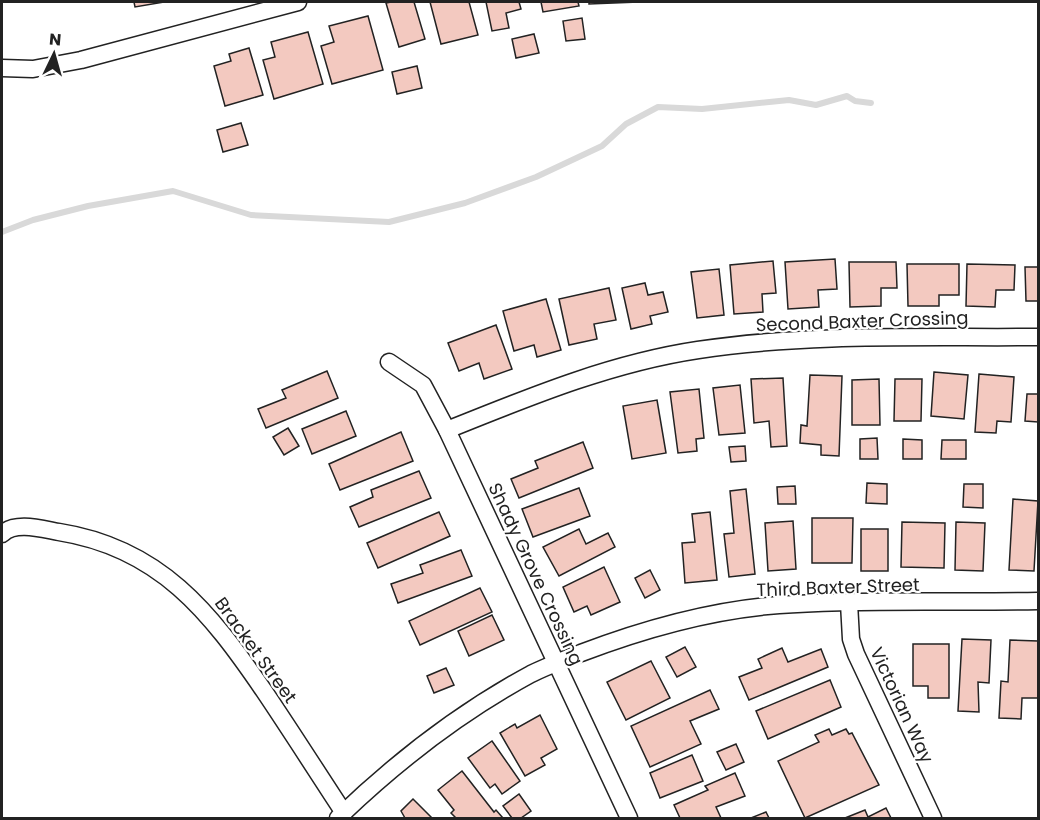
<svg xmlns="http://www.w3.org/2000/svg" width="1040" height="820" viewBox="0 0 1040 820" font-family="Poppins,sans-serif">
<rect width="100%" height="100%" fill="#fff"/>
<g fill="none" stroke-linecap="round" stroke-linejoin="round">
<!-- stream -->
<polyline stroke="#d9d9d9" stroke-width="6" points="2,232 33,220 88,206 173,191 251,215 389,222 465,203 536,177 602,146 626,124 658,107 702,109 789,100 816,105 847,96 855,101 871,103"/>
</g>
<!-- building -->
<g fill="#f3c9c0" stroke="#222" stroke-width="1.5">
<polygon points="134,2 164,2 135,7"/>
<polygon points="391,2 414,2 425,39 399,47 386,3"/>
<polygon points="430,2 469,2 478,35 441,44"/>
<polygon points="486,2 519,2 521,9 506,13 509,28 492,31"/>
<polygon points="541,2 578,2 579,6 543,12"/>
<polygon points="589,2 639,2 589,4"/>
<polygon points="368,16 383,70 332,84 321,46 334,42 329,26"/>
<polygon points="582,18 585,39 566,41 563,21"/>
<polygon points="308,32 323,84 274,99 263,60 275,57 271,42"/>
<polygon points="534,34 539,53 516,58 512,39"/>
<polygon points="249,48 263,95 225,106 214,66 231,61 229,54"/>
<polygon points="417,66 422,88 397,94 392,72"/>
<polygon points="241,123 248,145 223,152 217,130"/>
<polygon points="835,259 837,289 818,290 819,307 788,309 785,262"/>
<polygon points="773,261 776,293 762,294 763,312 734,314 730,265"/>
<polygon points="849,262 896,262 897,288 881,288 881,306 850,307"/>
<polygon points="907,264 959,264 959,295 939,295 939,306 908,306"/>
<polygon points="967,264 1015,265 1014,290 996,290 995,307 966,306"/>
<polygon points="1025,267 1038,267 1038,301 1026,301"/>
<polygon points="719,269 724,315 697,318 691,272"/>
<polygon points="645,283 648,295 663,292 668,312 650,316 652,324 631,329 622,288"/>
<polygon points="609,288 616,320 594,324 597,339 569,345 559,299"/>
<polygon points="546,299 561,350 537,357 534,345 514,351 503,311"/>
<polygon points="496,325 512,369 484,379 479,363 459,371 448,343"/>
<polygon points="327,371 338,398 266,428 258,409 286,398 282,390"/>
<polygon points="934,372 968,375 964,419 931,416"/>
<polygon points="979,374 1014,377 1011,422 997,421 996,433 975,432"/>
<polygon points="810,375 842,376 839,456 821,455 821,445 800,443 801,425 807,426"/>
<polygon points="783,378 787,446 771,447 769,421 754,423 751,379"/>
<polygon points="879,379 880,425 852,425 852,380"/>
<polygon points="895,379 922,379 921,421 894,421"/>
<polygon points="740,385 745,433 719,435 713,388"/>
<polygon points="699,389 704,438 696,439 697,451 678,453 670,392"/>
<polygon points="1027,394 1038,394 1038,422 1025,421"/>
<polygon points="657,400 666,453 632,459 623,406"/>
<polygon points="346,411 356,436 312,454 302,429"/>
<polygon points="288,428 299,446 284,455 273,437"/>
<polygon points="401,432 413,461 340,490 329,464"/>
<polygon points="877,438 878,459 860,459 860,439"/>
<polygon points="903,439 922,440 922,459 903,459"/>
<polygon points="942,440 966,440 966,459 941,459"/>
<polygon points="583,442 593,468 519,498 511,479 538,468 535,461"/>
<polygon points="745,446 746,461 731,462 729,447"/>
<polygon points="419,471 431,498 359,527 350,507 373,497 371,490"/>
<polygon points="867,483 887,484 887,504 866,503"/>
<polygon points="964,484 983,484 983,508 963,507"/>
<polygon points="795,486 796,504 778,504 777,487"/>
<polygon points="579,488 590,516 533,537 522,509"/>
<polygon points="746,489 755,574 729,577 724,534 734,533 730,491"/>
<polygon points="1013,499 1038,501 1034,571 1009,570"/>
<polygon points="439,512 450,536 378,568 367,543"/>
<polygon points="710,512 717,580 685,583 682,543 695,542 692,514"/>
<polygon points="812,518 853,518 852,563 812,563"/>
<polygon points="793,521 796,569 768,571 765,523"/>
<polygon points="902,522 945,523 944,568 901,567"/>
<polygon points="956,522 985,523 983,571 955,570"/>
<polygon points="579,529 586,544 608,533 615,547 559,576 543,547"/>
<rect x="861" y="529" width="27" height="42"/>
<polygon points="461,550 472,576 398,603 391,584 423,573 420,565"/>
<polygon points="604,567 620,602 591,615 587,606 574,612 563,587"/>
<polygon points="650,570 660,590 645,598 635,578"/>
<polygon points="480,588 492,612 420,645 409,621"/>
<polygon points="492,615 504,640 469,656 458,631"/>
<polygon points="962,639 991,640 989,683 978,682 979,712 958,711"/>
<polygon points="1010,640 1038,641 1038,698 1022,698 1021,719 999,718 1001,681 1008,682"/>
<polygon points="913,644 949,644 949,698 928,698 928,686 913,686"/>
<polygon points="685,647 696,667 677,677 666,657"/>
<polygon points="782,648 788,662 821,649 828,667 749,700 739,677 762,668 758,659"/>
<polygon points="651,661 670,698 626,720 607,682"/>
<polygon points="446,668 454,685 434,693 427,676"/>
<polygon points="830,680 841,707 768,739 756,711"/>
<polygon points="710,690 719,709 690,721 701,744 650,767 631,726"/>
<polygon points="540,715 557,749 541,758 545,765 525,776 500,733 515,724 517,728"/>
<polygon points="829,729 832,735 846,729 849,734 852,733 879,785 805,818 778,761 819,742 815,735"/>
<polygon points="492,741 520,781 502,794 495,784 490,788 468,758"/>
<polygon points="736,744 744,762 726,770 717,752"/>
<polygon points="692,755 703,781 660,798 650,773"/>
<polygon points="462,771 494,812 496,810 503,818 456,818 451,813 454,810 438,790"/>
<polygon points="735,773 745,796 716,807 721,818 680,818 674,805 708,790 705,786"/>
<polygon points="519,794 531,811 521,818 512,818 503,806"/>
<polygon points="413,799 432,818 405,818 401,811"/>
<polygon points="886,808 891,818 845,818 865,810 868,817"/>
<polygon points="766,812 769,818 751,818"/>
</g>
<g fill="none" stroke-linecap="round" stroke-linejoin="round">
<!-- street casing -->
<g stroke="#222" stroke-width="19">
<g id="street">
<polyline points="2,68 33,69 81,60 298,2"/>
<polyline points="389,362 423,385 447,430 629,818"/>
<path d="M 447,430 C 529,397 611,363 698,350 C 811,333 925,338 1038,337"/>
<path d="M 2,534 C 15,521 42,529 59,532 C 160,548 210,612 264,691 C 291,731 317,772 344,813"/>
<polyline points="849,603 851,639 856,654 933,818"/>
<path d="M 338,818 C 395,763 461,712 531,674 C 547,666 564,660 581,653 C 644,629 711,610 779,605 C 865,599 952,603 1038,601"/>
</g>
</g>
<!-- street -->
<use href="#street" stroke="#fff" stroke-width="16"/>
</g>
<g text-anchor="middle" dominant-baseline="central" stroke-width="4.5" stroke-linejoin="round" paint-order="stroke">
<!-- street labels -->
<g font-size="18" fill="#222" stroke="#fff">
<text transform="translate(862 321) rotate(-2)">Second Baxter Crossing</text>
<text transform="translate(536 574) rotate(65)">Shady Grove Crossing</text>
<text transform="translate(838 587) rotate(-2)">Third Baxter Street</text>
<text transform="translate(256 650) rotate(54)">Bracket Street</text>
<text transform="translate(902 705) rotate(65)">Victorian Way</text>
</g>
</g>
<!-- border -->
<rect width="1040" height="820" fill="none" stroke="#222222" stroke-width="6"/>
<!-- north arrow -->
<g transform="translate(54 54) rotate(5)" stroke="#ffffff" stroke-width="4.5" paint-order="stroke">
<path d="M0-4.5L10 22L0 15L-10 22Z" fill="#222222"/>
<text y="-9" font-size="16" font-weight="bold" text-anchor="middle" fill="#222222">N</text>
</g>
</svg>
